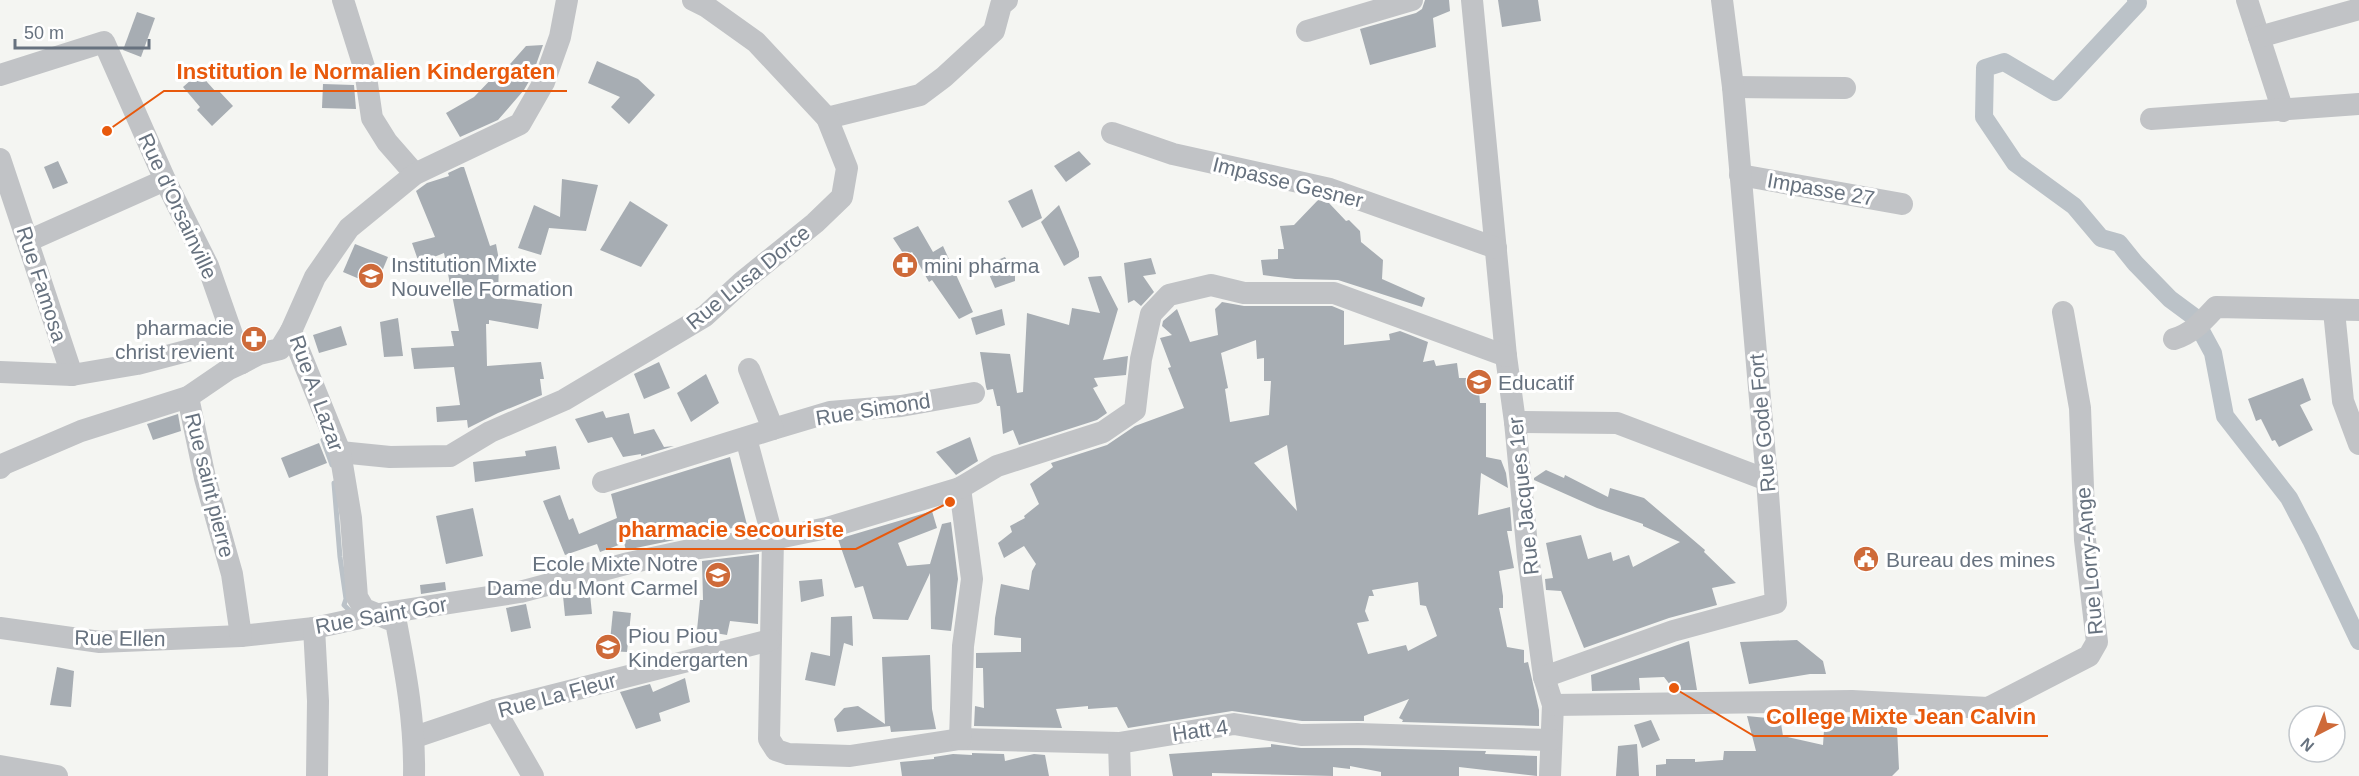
<svg xmlns="http://www.w3.org/2000/svg" width="2359" height="776" viewBox="0 0 2359 776" font-family="Arial,sans-serif">
<rect width="100%" height="100%" fill="#f4f5f2"/>
<g fill="none" stroke-linecap="round" stroke-linejoin="round">
<!-- stream -->
<g stroke="#bbc2c8" stroke-width="5">
<polyline points="323,440 332,465"/>
<polyline points="334,483 340,557 346,599 344,605 352,613"/>
</g>
<!-- canal -->
<polyline stroke="#bbc2c8" stroke-width="18" points="2136,0 2138,3 2055,92 2004,62 1985,68 1984,117 2015,163 2074,206 2101,238 2119,243 2135,263 2170,299 2193,316 2213,353 2225,416 2289,498 2311,540 2359,641"/>
</g>
<!-- building -->
<g fill="#a7adb3" fill-rule="evenodd">
<polygon points="1425,0 1449,0 1450,11 1433,18 1436,47 1370,65 1360,29 1416,13 1422,9"/>
<polygon points="1498,0 1538,0 1541,21 1502,27"/>
<polygon points="137,12 155,18 141,57 123,50"/>
<polygon points="543,45 532,76 524,90 498,120 460,137 446,113 474,97 498,72 499,74 511,63 526,46"/>
<polygon points="597,61 638,79 655,95 629,124 611,107 620,97 588,83"/>
<polygon points="199,73 216,92 218,90 233,106 212,126 197,110 200,107 183,87"/>
<polygon points="323,84 354,85 356,109 322,108"/>
<polygon points="1079,151 1091,164 1066,182 1054,166"/>
<polygon points="58,161 68,183 53,189 44,167"/>
<polygon points="461,167 464,167 490,246 496,244 499,260 498,298 542,304 538,329 489,320 489,324 486,324 487,366 541,362 544,379 540,379 542,395 498,413 468,428 467,420 437,422 436,407 460,405 454,367 414,369 411,348 454,346 451,331 459,331 444,253 419,263 412,243 435,237 416,191 427,183 449,176 448,173"/>
<polygon points="562,179 598,185 586,231 549,228 541,255 518,248 534,205 560,217"/>
<polygon points="1032,189 1042,218 1022,228 1008,201"/>
<polygon points="1318,200 1329,203 1346,221 1349,220 1360,231 1361,242 1383,260 1382,279 1425,298 1422,307 1338,280 1295,279 1263,275 1261,260 1278,259 1278,249 1284,249 1280,226 1294,225"/>
<polygon points="630,201 668,225 641,267 600,250"/>
<polygon points="1059,205 1079,252 1079,257 1064,266 1041,222"/>
<polygon points="918,226 933,252 943,246 973,312 959,319 932,280 929,282 912,252 905,256 893,238"/>
<polygon points="355,244 388,257 376,286 343,272"/>
<polygon points="1005,257 1015,275 1015,281 995,288 985,265"/>
<polygon points="1151,258 1156,274 1143,276 1154,292 1141,306 1134,300 1128,303 1124,263"/>
<polygon points="1101,276 1118,309 1103,360 1128,356 1126,375 1094,378 1098,386 1093,388 1107,413 1097,420 1019,445 1013,430 1003,434 1000,406 997,406 993,389 987,390 986,387 980,352 1010,354 1017,393 1023,392 1027,313 1069,325 1072,308 1100,313 1088,277"/>
<path d="M 1222,302 L 1244,306 L 1332,306 L 1344,311 L 1344,345 L 1390,340 L 1389,334 L 1400,331 L 1428,342 L 1423,362 L 1434,360 L 1436,366 L 1457,363 L 1459,378 L 1478,378 L 1480,403 L 1486,403 L 1486,457 L 1501,460 L 1506,473 L 1508,488 L 1481,473 L 1478,515 L 1510,507 L 1512,531 L 1507,531 L 1514,568 L 1499,571 L 1503,596 L 1503,608 L 1499,608 L 1507,647 L 1524,650 L 1524,663 L 1528,662 L 1539,710 L 1539,726 L 1402,722 L 1403,720 L 1399,718 L 1409,699 L 1364,716 L 1364,721 L 1302,721 L 1232,711 L 1128,728 L 1117,707 L 1088,709 L 1088,706 L 1056,709 L 1062,728 L 974,726 L 975,706 L 984,708 L 983,668 L 976,668 L 976,653 L 1021,652 L 1021,638 L 994,635 L 995,618 L 1001,584 L 1029,590 L 1032,571 L 1036,564 L 1024,546 L 1004,558 L 998,543 L 1012,532 L 1010,526 L 1025,518 L 1024,516 L 1039,504 L 1030,484 L 1053,467 L 1051,463 L 1107,445 L 1135,426 L 1184,408 L 1168,368 L 1171,367 L 1160,338 L 1172,335 L 1162,326 L 1163,321 L 1177,309 L 1190,342 L 1218,335 L 1215,309 ZM 1256,340 L 1257,359 L 1264,358 L 1264,381 L 1271,381 L 1269,415 L 1230,422 L 1225,389 L 1228,388 L 1221,353 ZM 1287,445 L 1297,511 L 1254,463 ZM 1418,582 L 1420,605 L 1426,606 L 1437,636 L 1408,651 L 1406,645 L 1368,654 L 1357,623 L 1369,621 L 1365,611 L 1369,596 L 1374,596 L 1372,590 Z"/>
<polygon points="1002,309 1005,325 976,335 971,318"/>
<polygon points="398,318 403,356 384,357 380,322"/>
<polygon points="341,326 347,345 319,353 313,335"/>
<polygon points="659,362 670,388 644,399 634,374"/>
<polygon points="706,374 719,403 691,422 677,393"/>
<polygon points="2303,378 2311,400 2300,405 2313,430 2279,447 2275,440 2272,441 2261,419 2256,421 2248,399"/>
<polygon points="603,411 606,418 629,413 634,434 654,429 664,447 674,446 641,456 641,454 623,457 612,437 588,443 575,419"/>
<polygon points="178,414 181,431 153,440 147,424"/>
<polygon points="970,437 978,461 956,475 936,452"/>
<polygon points="319,443 327,463 289,478 281,458"/>
<polygon points="556,446 560,469 475,482 473,462 526,456 525,451"/>
<polygon points="730,457 747,525 626,550 624,543 600,552 597,544 565,555 543,501 560,495 569,520 573,518 579,534 617,518 611,494"/>
<polygon points="1546,470 1564,478 1565,475 1608,497 1610,488 1644,498 1705,550 1704,552 1736,583 1712,588 1717,605 1669,618 1584,648 1561,591 1546,590 1545,579 1553,578 1546,543 1581,535 1588,559 1611,552 1613,561 1629,555 1633,567 1680,542 1643,526 1643,524 1597,508 1534,480 1534,478"/>
<polygon points="473,508 483,556 446,564 436,516"/>
<polygon points="932,511 937,528 898,543 907,566 930,564 942,524 951,522 958,579 951,631 931,629 930,573 908,620 873,619 863,586 855,588 838,539"/>
<polygon points="759,554 758,624 730,621 727,635 697,630 700,600 703,600 702,561"/>
<polygon points="822,579 824,596 801,602 799,581"/>
<polygon points="445,582 446,590 421,594 420,585"/>
<polygon points="590,594 592,614 565,616 563,596"/>
<polygon points="526,604 531,628 511,632 506,608"/>
<polygon points="613,611 631,613 627,652 609,651"/>
<polygon points="852,616 853,646 844,643 835,686 805,680 811,652 830,656 831,617"/>
<polygon points="1797,640 1823,661 1826,674 1810,674 1749,684 1740,642"/>
<polygon points="1689,641 1697,690 1674,690 1664,677 1639,678 1640,690 1592,691 1591,675"/>
<polygon points="930,655 932,709 936,729 891,732 890,726 837,732 834,719 844,708 858,706 885,724 882,657"/>
<polygon points="57,667 74,671 71,707 50,705"/>
<polygon points="685,678 690,702 659,713 661,721 636,729 620,692 650,684 653,692"/>
<polygon points="1825,715 1851,717 1851,719 1897,728 1899,769 1892,776 1656,776 1656,765 1666,764 1666,759 1695,759 1695,762 1723,760 1724,751 1756,751 1747,716 1767,718 1767,716 1780,717 1783,736 1823,745"/>
<polygon points="1651,720 1660,740 1642,748 1634,725"/>
<polygon points="1271,744 1301,748 1358,748 1486,751 1485,754 1537,756 1537,776 1459,767 1459,776 1381,776 1381,772 1350,766 1350,769 1333,767 1333,776 1212,773 1212,776 1173,776 1169,754 1271,747"/>
<polygon points="1637,744 1639,776 1616,776 1618,746"/>
<polygon points="972,753 1004,754 1005,761 1034,754 1045,755 1049,776 902,776 900,762 934,759 934,757 953,754 972,755"/>
</g>
<g fill="none" stroke-linecap="round" stroke-linejoin="round">
<!-- minor -->
<g stroke="#c1c3c6" stroke-width="22">
<polyline points="343,0 365,70 372,118 387,142 415,174"/>
<polyline points="1472,0 1506,356 1515,422 1528,556 1544,677 1553,705 1550,776"/>
<polyline points="2247,0 2283,111"/>
<polyline points="1307,31 1412,0"/>
<polyline points="2259,37 2359,9"/>
<polyline points="0,75 104,42 165,180 208,266 242,363 259,354 280,349 291,331"/>
<polyline points="1733,87 1845,88"/>
<polyline points="827,118 920,95 944,77 994,31 1001,5 1007,0"/>
<polyline points="2151,119 2359,104"/>
<polyline points="1112,133 1173,154 1330,189 1496,248"/>
<polyline points="0,159 72,375"/>
<polyline points="1740,175 1902,204"/>
<polyline points="28,241 165,180"/>
<polyline points="2334,311 2343,401 2359,444"/>
<path d="M 2174,339 C 2193,333 2203,321 2216,307 L 2359,310"/>
<polyline points="0,372 72,375 137,364 232,339"/>
<polyline points="1515,422 1617,423 1767,480"/>
<polyline points="773,429 830,412 901,406 974,393"/>
<polyline points="746,438 773,539 769,739 776,750 788,754 850,756 960,739 1119,743 1234,724 1301,735 1358,734 1551,740"/>
<polyline points="340,452 390,457 450,456 490,432 564,400 705,316 742,282 815,223 842,197 847,168 827,118 756,42 707,7 693,0"/>
<polyline points="0,468 4,464 81,431 188,397"/>
<polyline points="603,482 773,429 749,369"/>
<polyline points="960,488 972,579 963,646 960,739"/>
<polyline points="0,628 100,642 241,636 314,628 379,614 520,592 629,563 699,548 773,539 827,528 960,488 997,466 1103,432 1135,410 1141,359 1151,314 1169,295 1211,285 1244,293 1334,293 1506,356"/>
<polyline points="314,628 318,701 317,776"/>
<polyline points="241,636 232,574 205,478 188,397 229,369 242,363"/>
<polyline points="1544,677 1673,631 1776,603 1767,480 1733,87 1722,0"/>
<polyline points="1553,705 1852,701 1988,708 2089,656 2097,642 2085,540 2080,408 2063,312"/>
<polyline points="495,710 533,776"/>
<polyline points="415,737 495,710 770,640"/>
<polyline points="1119,743 1120,776"/>
<polyline points="0,766 57,776"/>
<path d="M 414,776 C 415,723 406,674 396,622 L 364,609 L 357,597 L 351,518 L 340,452 L 291,331 L 315,277 L 349,228 L 415,174 L 520,124 L 544,82 L 560,37 L 567,0"/>
</g>
</g>
<!-- icons -->
<defs>
<g id="pharmacy-disc" transform="scale(1.35)"><circle r="9.5" fill="#ce6a39" stroke="#fff"/><path d="M-2-6h4v4h4v4h-4v4h-4v-4h-4v-4h4Z" fill="#fff"/></g>
<g id="school-disc" transform="scale(1.35)"><circle r="9.5" fill="#ce6a39" stroke="#fff"/><path d="M0-5L7-2L0 1L-7-2ZM-4 1L0 2.5L4 1V4Q0 6-4 4Z" fill="#fff"/></g>
<g id="civic-disc" transform="scale(1.35)"><circle r="9.5" fill="#ce6a39" stroke="#fff"/><path d="M-.6-6.5H3V-4.5H.6V-3L4-1V1h2V6H-6V1h2V-1L-.6-3ZM-1.2 2.5V6h2.4V2.5Z" fill="#fff"/></g>
</defs>
<g fill-rule="evenodd">
<use href="#pharmacy-disc" x="905" y="265"/>
<use href="#school-disc" x="371" y="276"/>
<use href="#pharmacy-disc" x="254" y="339"/>
<use href="#school-disc" x="1479" y="382"/>
<use href="#civic-disc" x="1866" y="559"/>
<use href="#school-disc" x="718" y="575"/>
<use href="#school-disc" x="608" y="647"/>
</g>
<g text-anchor="middle" dominant-baseline="central" stroke-width="6" stroke-linejoin="round" paint-order="stroke">
<!-- street labels -->
<g font-size="21" fill="#67727f" stroke="#fff">
<text transform="translate(1288 182) rotate(14)">Impasse Gesner</text>
<text transform="translate(1821 189) rotate(10)">Impasse 27</text>
<text transform="translate(178 206) rotate(65)">Rue d'Orsainville</text>
<text transform="translate(748 277) rotate(-39)">Rue Lusa Dorce</text>
<text transform="translate(42 284) rotate(72)">Rue Famosa</text>
<text transform="translate(317 393) rotate(70)">Rue A. Lazar</text>
<text transform="translate(873 409) rotate(-9)">Rue Simond</text>
<text transform="translate(1762 423) rotate(-95)">Rue Gode Fort</text>
<text transform="translate(210 485) rotate(76)">Rue saint pierre</text>
<text transform="translate(1523 496) rotate(-96)">Rue Jacques 1er</text>
<text transform="translate(2089 561) rotate(-95)">Rue Lorry-Ange</text>
<text transform="translate(381 615) rotate(-10)">Rue Saint Gor</text>
<text transform="translate(120 638) rotate(1)">Rue Ellen</text>
<text transform="translate(557 695) rotate(-15)">Rue La Fleur</text>
<text transform="translate(1200 730) rotate(-8)">Hatt 4</text>
</g>
<!-- poi labels -->
<g font-size="21" fill="#67727f" stroke="#fff" text-anchor="start">
<text x="391" y="264">Institution Mixte<tspan x="391" dy="24">Nouvelle Formation</tspan></text>
<text x="924" y="265">mini pharma</text>
<text x="234" y="327" text-anchor="end">pharmacie<tspan x="234" dy="24">christ revient</tspan></text>
<text x="1498" y="382">Educatif</text>
<text x="1886" y="559">Bureau des mines</text>
<text x="698" y="563" text-anchor="end">Ecole Mixte Notre<tspan x="698" dy="24">Dame du Mont Carmel</tspan></text>
<text x="628" y="635">Piou Piou<tspan x="628" dy="24">Kindergarten</tspan></text>
</g>
</g>
<!-- callouts -->
<path fill="none" stroke="#e8590c" stroke-width="2" d="M107 131L164 91H567M950 502L856 549H606M1674 688L1754 736H2048"/>
<g fill="#e8590c" stroke="#fff" stroke-width="2">
<circle cx="107" cy="131" r="6"/>
<circle cx="950" cy="502" r="6"/>
<circle cx="1674" cy="688" r="6"/>
</g>
<g font-size="22" text-anchor="middle" font-weight="bold" fill="#e8590c" stroke="#fff" stroke-width="6" stroke-linejoin="round" paint-order="stroke">
<text x="366" y="79">Institution le Normalien Kindergaten</text>
<text x="731" y="537">pharmacie secouriste</text>
<text x="1901" y="724">College Mixte Jean Calvin</text>
</g>
<!-- north arrow -->
<g transform="translate(2317 734) rotate(222)"><circle r="28" fill="#ffffff" stroke="#c2c7cc" stroke-width="1.5"/>
<path d="M0-4.5L10 22L0 15L-10 22Z" fill="#ce6a39"/>
<text y="-9" font-size="16" font-weight="bold" text-anchor="middle" fill="#67727f">N</text>
</g>
<!-- scale -->
<path d="M15 39v9h134v-9" fill="none" stroke="#67727f" stroke-width="3"/>
<text x="24" y="39" font-size="18" fill="#67727f" stroke="#ffffff" stroke-width="4.5" paint-order="stroke">50 m</text>
</svg>
